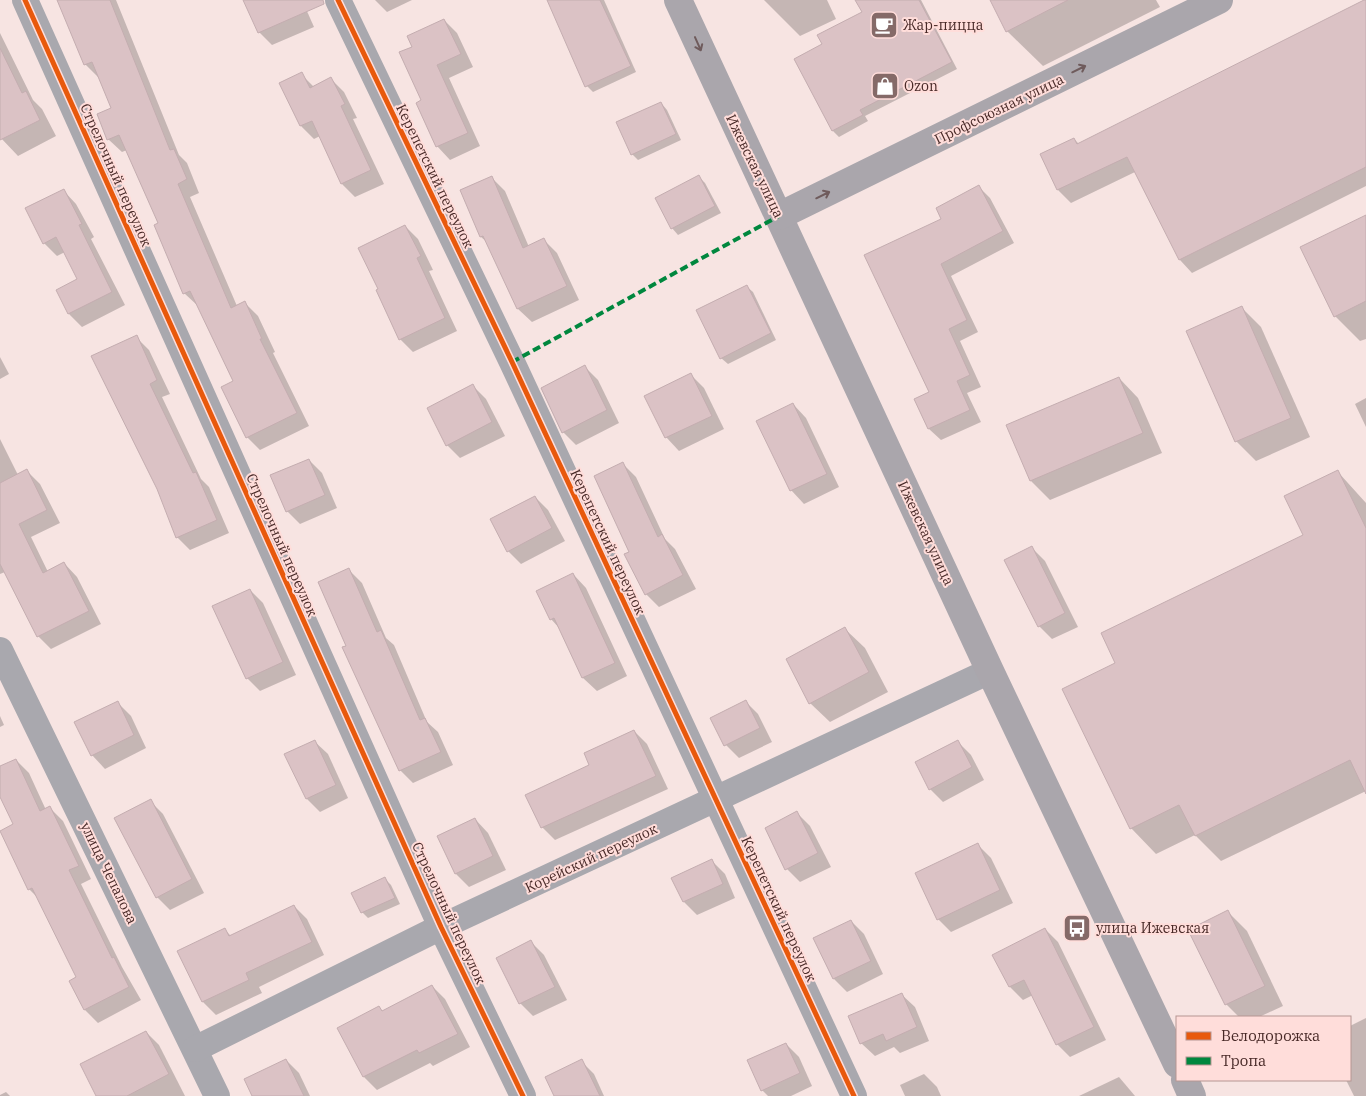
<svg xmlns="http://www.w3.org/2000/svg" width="1366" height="1096" viewBox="0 0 1366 1096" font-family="'IBM Plex Serif',serif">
<rect width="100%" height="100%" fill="#f7e4e2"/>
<!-- shadow -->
<g fill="#0003">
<polygon points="58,0 116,0 179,155 187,163 199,193 190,197 237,306 245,303 258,316 275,352 273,353 309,426 260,450 247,437 234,382 198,306 184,293 160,224 127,150 122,152 108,139 113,109 99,78 85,64"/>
<polygon points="244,0 302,0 314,27 272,45 259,32"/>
<polygon points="375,0 412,0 387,12"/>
<polygon points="548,0 604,0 636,72 593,92 587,86"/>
<polygon points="764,0 827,0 836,19 800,36"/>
<polygon points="857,0 921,0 957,69 865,116 868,121 839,137 833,131 823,44 863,13"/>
<polygon points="992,0 1156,0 1160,7 1043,66 1007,31"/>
<polygon points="1366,0 1366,186 1192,273 1180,260 1135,172 1071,203 1058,190 1041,155 1074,139 1079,144"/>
<polygon points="444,20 457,33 473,67 449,78 480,146 450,160 437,146 423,101"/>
<polygon points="0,33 33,100 42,109 56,136 18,156 0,137"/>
<polygon points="301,74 314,87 331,79 344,92 357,118 353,119 384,184 355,197 342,184 320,136 314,139 301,126 281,84"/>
<polygon points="661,103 667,110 681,140 638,160 632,154"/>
<polygon points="491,177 505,191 529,247 544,240 557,253 579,300 532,322 518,309 488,243 481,237 461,190"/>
<polygon points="699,177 705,183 721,213 678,235 672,228"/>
<polygon points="978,186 990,198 1014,243 951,276 978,332 960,341 981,387 967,393 981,422 941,440 929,429 915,400 931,392 943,219"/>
<polygon points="63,190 76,204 94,237 91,239 125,305 82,327 69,314 79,280 65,252 57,256 44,243"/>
<polygon points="1366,217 1366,339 1360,341 1335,316"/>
<polygon points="405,226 418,239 433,270 429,271 457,331 413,352 400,339"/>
<polygon points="746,286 753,292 776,340 728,364 721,358"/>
<polygon points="1242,308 1261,327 1310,437 1256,461 1236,441"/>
<polygon points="136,337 149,350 170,394 162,397 201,479 209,487 229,533 190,550 177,537"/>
<polygon points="0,357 9,374 0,379"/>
<polygon points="585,367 598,380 619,423 576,445 563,432"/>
<polygon points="691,375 704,388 724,429 679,451 666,437 646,396"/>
<polygon points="1119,378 1138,398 1162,453 1050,500 1031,481"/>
<polygon points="473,386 486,399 505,436 460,458 447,445"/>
<polygon points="1366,398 1366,427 1355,404"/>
<polygon points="793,404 806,418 839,487 804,504 791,490 758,421"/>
<polygon points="0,439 18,475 27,471 40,484 60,523 31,537 48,572 64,563 77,577 101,624 51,649 38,636 5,572 0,574"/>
<polygon points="309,460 322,473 337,508 300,524 287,511"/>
<polygon points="623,464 636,477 665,539 675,549 696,589 659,607 646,594 630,552"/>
<polygon points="1338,472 1366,503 1366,791 1221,861 1195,835 1156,854 1131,828 1117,663 1304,535"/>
<polygon points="535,497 548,510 565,541 521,564 508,551"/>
<polygon points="1032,548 1045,561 1078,627 1052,639 1039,626"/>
<polygon points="349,570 362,583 386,638 394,645 427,722 438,732 453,765 413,783 400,770 348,646"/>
<polygon points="573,574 586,588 627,676 597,691 583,678 560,629 551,619"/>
<polygon points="250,590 263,603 296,675 260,691 247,678"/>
<polygon points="845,629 865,648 888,692 830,722 810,703"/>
<polygon points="745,701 758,714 772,742 739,758 726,745"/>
<polygon points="118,703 131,716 146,748 105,769 92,755"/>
<polygon points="0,716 4,725 0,727"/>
<polygon points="634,731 647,744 668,789 555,840 542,827 591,766"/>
<polygon points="314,741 328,754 348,798 320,812 307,799"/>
<polygon points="958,742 971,755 984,780 943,802 930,789"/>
<polygon points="16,760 29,773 46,810 50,808 63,821 91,879 81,884 122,967 141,1000 98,1023 85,1010 71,982 78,978 40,900 29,889 14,824 0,794 0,768"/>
<polygon points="150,801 163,814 204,893 170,910 157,897 116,818"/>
<polygon points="797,813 810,826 831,867 800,882 787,869 766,828"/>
<polygon points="475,819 488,833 506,870 469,887 456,874 438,836"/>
<polygon points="978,845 991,858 1013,903 951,932 938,919"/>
<polygon points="712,861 725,874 735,898 697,915 684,902"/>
<polygon points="385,879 391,885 400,904 368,918 362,912"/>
<polygon points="294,906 307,919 324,955 259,987 262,993 216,1015 203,1002 179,952 225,930 231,936"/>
<polygon points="1228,912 1247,931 1283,1006 1259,1017 1239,1017 1226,1004"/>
<polygon points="851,921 864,934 883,974 847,992 834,979 815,938"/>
<polygon points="1045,929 1058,942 1106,1040 1070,1057 1057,1044 1033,995 1023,1000 1010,987 994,955"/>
<polygon points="531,942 544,955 567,1000 533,1016 520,1003 498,959"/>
<polygon points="432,986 445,999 470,1047 433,1066 430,1063 377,1090 364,1077 379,1007 383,1012"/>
<polygon points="901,994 915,1007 929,1041 900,1053 894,1047 875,1056 861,1043"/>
<polygon points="1366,1018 1366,1096 1354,1096 1346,1080 1350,1080 1350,1026"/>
<polygon points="146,1032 159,1045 185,1096 98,1096"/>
<polygon points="786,1044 799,1057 812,1086 791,1096 768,1096 762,1090"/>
<polygon points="286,1060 299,1073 310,1096 253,1096"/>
<polygon points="581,1061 594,1074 604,1096 556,1096"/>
<polygon points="924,1074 937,1087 941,1096 905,1096 900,1085"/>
<polygon points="1119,1077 1135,1096 1079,1096"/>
<polygon points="6,1092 10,1096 0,1096 0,1095"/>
</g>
<!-- building -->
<g fill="#dbc2c5" stroke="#c4adb0">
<polygon points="57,0 110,0 170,150 174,149 187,179 178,184 231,308 245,301 262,339 260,339 297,413 246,438 221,387 233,381 190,291 183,294 154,225 158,223 119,135 107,140 97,114 111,108 92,62 84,65"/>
<polygon points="243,0 323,0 324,4 258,33"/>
<polygon points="547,0 600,0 631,66 585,87"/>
<polygon points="855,0 919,0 952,62 860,110 863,115 832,131 794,59 822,44 817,35 862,12"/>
<polygon points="990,0 1068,0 1006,32"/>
<polygon points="1364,0 1366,0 1366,167 1179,260 1127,157 1057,190 1040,154 1074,138 1077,144"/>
<polygon points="444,19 461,54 437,65 468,133 436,147 416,103 421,100 399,52 412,47 407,36"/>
<polygon points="0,48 22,93 26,91 40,120 0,140"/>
<polygon points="302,72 310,88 331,77 345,104 341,106 371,170 341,184 312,121 300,126 279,83"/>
<polygon points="661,102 676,134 631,155 616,122"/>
<polygon points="699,175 715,206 671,229 655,198"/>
<polygon points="492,176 523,248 544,238 567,286 517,309 483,236 480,237 460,190"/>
<polygon points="979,185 1003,231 941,264 967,320 949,329 970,375 957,381 970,410 928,429 914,399 929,392 864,255 941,219 936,208"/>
<polygon points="64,189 82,224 79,225 112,292 68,314 56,290 77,279 56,237 43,244 25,208"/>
<polygon points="1366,215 1366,301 1334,317 1300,247"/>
<polygon points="405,225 421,256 417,258 445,318 399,340 376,290 378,289 358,248"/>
<polygon points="747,285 771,333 720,359 696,310"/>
<polygon points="1242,306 1291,418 1235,442 1186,331"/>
<polygon points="137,335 157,380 150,384 193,473 196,472 217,520 176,538 157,489 91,356"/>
<polygon points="585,365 607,410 562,433 541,388"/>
<polygon points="691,373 712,416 665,438 644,396"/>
<polygon points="1119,377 1143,433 1030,481 1006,425"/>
<polygon points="473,384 492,422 446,446 427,408"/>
<polygon points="793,403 827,474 790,491 756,421"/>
<polygon points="309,459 325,495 286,512 270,475"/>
<polygon points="623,462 658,537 662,534 683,575 645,595 624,554 629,552 594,476"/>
<polygon points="27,469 47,510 19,524 43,573 64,562 89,611 37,637 0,564 0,483"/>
<polygon points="1338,470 1366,528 1366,794 1350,760 1195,836 1179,805 1130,829 1062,689 1115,663 1101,633 1303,535 1284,496"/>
<polygon points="535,496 552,528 507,552 490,519"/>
<polygon points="1032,546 1065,613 1038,627 1004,560"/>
<polygon points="349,568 377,632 381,630 420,720 425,718 441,752 399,771 342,647 346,646 318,582"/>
<polygon points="573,573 615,663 582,678 554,618 550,620 536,591"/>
<polygon points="250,589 283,662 246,679 212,606"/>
<polygon points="845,627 869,672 809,704 786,659"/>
<polygon points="746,700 760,728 724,746 710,718"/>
<polygon points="118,701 134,735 91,756 74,722"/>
<polygon points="634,730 656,776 541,828 525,795 589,765 584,753"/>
<polygon points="315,740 336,785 306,799 284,754"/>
<polygon points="958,740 972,767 929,790 915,762"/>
<polygon points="16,759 40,811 50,806 79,866 69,870 112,958 114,957 129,987 84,1010 69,981 76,977 32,888 28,890 0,831 13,824 0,797 0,766"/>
<polygon points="151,799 192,879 156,898 114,818"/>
<polygon points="797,811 818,853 785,870 765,828"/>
<polygon points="475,818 493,856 455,874 437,836"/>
<polygon points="978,843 1000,890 937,920 915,873"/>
<polygon points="712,859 723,884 683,902 671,878"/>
<polygon points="385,877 395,898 361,913 351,893"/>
<polygon points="294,905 312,942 246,973 249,980 202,1002 177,951 225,928 229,936"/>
<polygon points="1228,910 1265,986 1225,1005 1188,930"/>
<polygon points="851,920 871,961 833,979 813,938"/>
<polygon points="1045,928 1094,1027 1056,1045 1024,980 1009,987 992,955"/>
<polygon points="531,940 555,987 519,1004 496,958"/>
<polygon points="432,985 458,1034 419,1053 417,1050 363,1077 337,1028 379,1006 382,1011"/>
<polygon points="902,993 917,1027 886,1041 883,1034 860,1044 848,1016"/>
<polygon points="146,1031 169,1074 127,1096 96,1096 80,1064"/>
<polygon points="786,1043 800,1073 761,1091 747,1060"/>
<polygon points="286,1059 304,1096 252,1096 244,1079"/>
<polygon points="582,1059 600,1096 554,1096 545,1077"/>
</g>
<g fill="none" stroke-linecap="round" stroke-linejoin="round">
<!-- minor -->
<g stroke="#a9a8ae" stroke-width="26">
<polyline points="25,0 441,927 523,1096"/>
<polyline points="338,0 512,362 854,1096"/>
<polyline points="0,650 217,1096"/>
<polyline points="195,1049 441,927 990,671"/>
</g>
<!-- secondary -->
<g stroke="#aaa6ac" stroke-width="28">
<polyline points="678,0 990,671 1177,1064"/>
<polyline points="779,216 1219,0"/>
<polyline points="1185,1080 1192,1096"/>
</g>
<!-- quiet -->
<polyline stroke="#00873e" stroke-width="4" stroke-dasharray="8 4" stroke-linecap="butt" points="512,362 779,216"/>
<!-- cycleway casing -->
<g stroke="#ffddda" stroke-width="8">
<g id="cycleway">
<polyline points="25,0 441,927 523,1096"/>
<polyline points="338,0 512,362 854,1096"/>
</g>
</g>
<!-- cycleway -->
<use href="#cycleway" stroke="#e8590c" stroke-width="5"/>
</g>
<!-- one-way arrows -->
<defs><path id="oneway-shaft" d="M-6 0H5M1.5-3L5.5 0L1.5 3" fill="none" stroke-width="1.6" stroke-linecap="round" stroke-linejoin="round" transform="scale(1.25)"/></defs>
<g stroke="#6f5b5c">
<use href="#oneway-shaft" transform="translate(698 44) rotate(66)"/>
<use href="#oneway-shaft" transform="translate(1079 69) rotate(-26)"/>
<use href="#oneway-shaft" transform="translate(823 195) rotate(-26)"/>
</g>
<!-- icons -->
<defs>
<g id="cafe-square" transform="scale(1.4375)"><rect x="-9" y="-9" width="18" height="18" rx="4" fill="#856a68" stroke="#ffddda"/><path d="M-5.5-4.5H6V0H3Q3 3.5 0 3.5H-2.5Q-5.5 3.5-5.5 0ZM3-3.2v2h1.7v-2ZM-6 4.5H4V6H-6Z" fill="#fff"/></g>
<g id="shop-square" transform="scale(1.4375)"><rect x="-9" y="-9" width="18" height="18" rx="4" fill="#856a68" stroke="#ffddda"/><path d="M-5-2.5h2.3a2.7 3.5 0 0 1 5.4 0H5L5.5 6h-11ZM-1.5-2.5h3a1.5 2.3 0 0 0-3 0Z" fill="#fff"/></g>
<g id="bus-square" transform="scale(1.4375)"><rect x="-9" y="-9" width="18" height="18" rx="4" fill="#856a68" stroke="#ffddda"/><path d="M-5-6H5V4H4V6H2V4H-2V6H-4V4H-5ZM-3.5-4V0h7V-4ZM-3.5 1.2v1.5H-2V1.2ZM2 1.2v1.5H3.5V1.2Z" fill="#fff"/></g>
</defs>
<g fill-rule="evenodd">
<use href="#cafe-square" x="884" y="25"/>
<use href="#shop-square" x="885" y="86"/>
<use href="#bus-square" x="1077" y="928"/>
</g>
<g text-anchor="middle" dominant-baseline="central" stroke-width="4" stroke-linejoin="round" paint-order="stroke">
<!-- poi labels -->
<g font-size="14" fill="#482927" stroke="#ffddda" text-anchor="start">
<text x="903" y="25">Жар-пицца</text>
<text x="904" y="86">Ozon</text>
<text x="1096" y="928">улица Ижевская</text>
</g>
<!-- street labels -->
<g font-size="14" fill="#482927" stroke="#ffddda">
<text transform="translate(999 109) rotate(-26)">Профсоюзная улица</text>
<text transform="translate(755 166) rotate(64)">Ижевская улица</text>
<text transform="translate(116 175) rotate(66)">Стрелочный переулок</text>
<text transform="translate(435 176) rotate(64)">Керепетский переулок</text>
<text transform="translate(926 533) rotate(65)">Ижевская улица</text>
<text transform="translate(608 542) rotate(65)">Керепетский переулок</text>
<text transform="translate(282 545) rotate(66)">Стрелочный переулок</text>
<text transform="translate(591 858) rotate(-25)">Корейский переулок</text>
<text transform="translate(109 873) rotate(64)">улица Чепалова</text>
<text transform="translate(779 909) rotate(65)">Керепетский переулок</text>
<text transform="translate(449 913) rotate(65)">Стрелочный переулок</text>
</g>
</g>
<!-- legend -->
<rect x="1176" y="1016" width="175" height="65" fill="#ffddda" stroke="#b69592"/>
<rect x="1186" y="1032" width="25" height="8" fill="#e8590c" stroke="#b69592"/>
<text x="1221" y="1041" font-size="15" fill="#482927">Велодорожка</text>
<rect x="1186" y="1057" width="25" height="8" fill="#00873e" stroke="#b69592"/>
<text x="1221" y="1066" font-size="15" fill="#482927">Тропа</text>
</svg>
